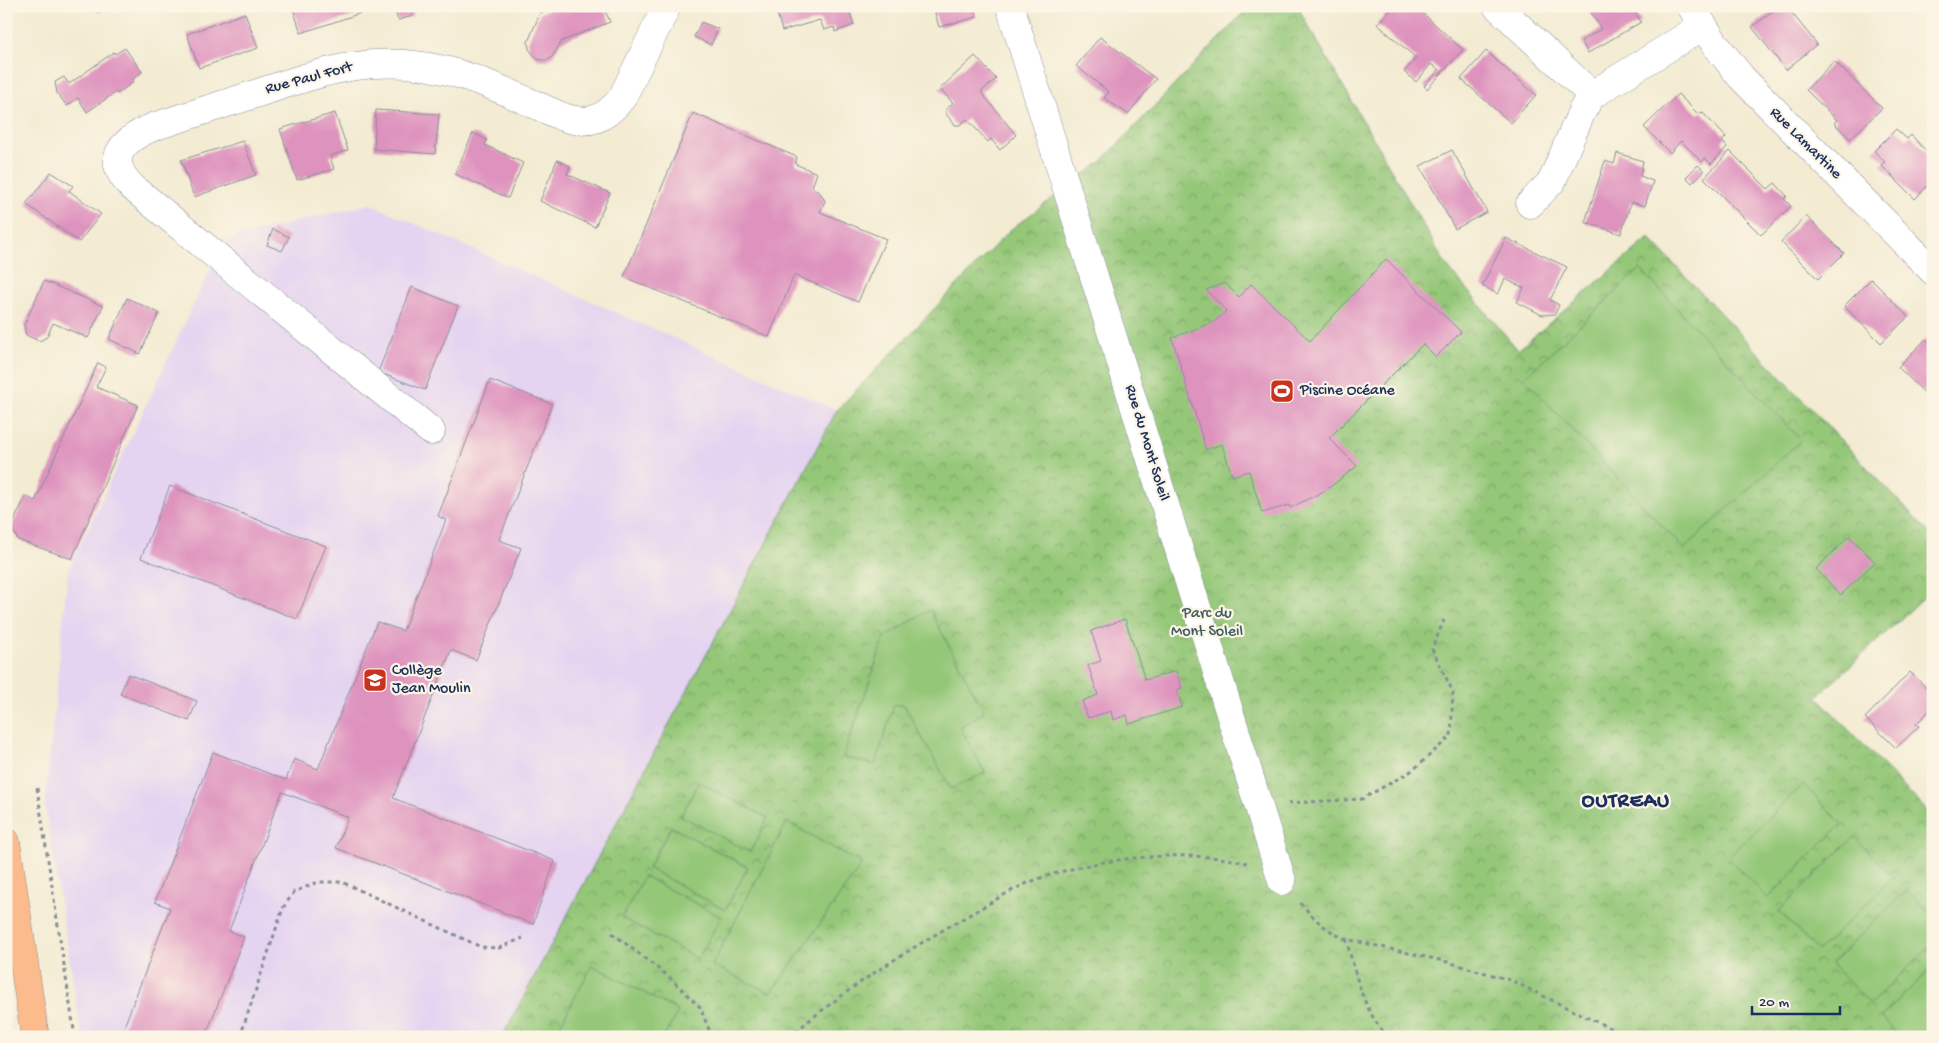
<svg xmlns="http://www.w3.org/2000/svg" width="1939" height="1043" viewBox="0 0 1939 1043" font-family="'Gochi Hand',sans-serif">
<defs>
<pattern id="park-crowns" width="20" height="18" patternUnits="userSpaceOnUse" patternTransform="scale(1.25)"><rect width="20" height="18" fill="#94c778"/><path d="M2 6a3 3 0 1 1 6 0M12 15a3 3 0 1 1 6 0" fill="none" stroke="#78a266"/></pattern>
</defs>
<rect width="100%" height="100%" fill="#fcf5e5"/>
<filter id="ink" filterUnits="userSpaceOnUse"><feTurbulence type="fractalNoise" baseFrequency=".02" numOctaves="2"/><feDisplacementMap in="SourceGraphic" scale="10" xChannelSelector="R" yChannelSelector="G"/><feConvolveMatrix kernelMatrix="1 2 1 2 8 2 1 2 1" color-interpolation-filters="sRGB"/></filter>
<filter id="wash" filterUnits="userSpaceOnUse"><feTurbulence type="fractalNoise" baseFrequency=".0096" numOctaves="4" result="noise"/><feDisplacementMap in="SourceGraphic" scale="20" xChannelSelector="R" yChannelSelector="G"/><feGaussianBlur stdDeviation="1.12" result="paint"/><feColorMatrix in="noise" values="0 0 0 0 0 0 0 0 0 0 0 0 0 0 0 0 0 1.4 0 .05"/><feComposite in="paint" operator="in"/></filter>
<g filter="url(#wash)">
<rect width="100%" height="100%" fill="#f3ebd2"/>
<!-- built -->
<polygon fill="#e4d3f1" points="370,204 837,410 502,1037 82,1037 45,806 68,571 224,240"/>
<!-- park -->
<polygon fill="url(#park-crowns)" stroke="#587b6b" points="1250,6 1297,6 1446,265 1518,350 1649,238 1933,537 1933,589 1817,697 1933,817 1933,1037 502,1037 837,410 1010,230 1101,162"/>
<!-- garden -->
<g fill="#94c778" stroke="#587b6b">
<polygon points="1640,269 1801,440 1684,549 1524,378"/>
<polygon points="930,610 984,712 960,727 985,773 951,789 904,705 894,705 875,765 843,757 885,637"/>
<polygon points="699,782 768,818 750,852 681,816"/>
<polygon points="1803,784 1842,824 1768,898 1728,858"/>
<polygon points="787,822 862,864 771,993 712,965"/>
<polygon points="671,827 748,867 725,910 648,868"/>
<polygon points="1854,837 1894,877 1818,951 1779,911"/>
<polygon points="644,876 721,917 698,959 622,918"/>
<polygon points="1907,890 1933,917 1933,943 1870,1004 1831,964"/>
<polygon points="592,965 678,1011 664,1037 554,1037"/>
<polygon points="1933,967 1933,1037 1900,1037 1881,1017"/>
</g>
<g id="blocks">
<!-- building -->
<g fill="#de93be">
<polygon points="96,6 111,6 98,12"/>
<polygon points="292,6 362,6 364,12 301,33"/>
<polygon points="393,6 412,6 413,16 398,20"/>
<polygon points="556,6 603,6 610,22 562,41 552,57 548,60 541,60 537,59 529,49 528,42 540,13"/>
<polygon points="775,6 848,6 854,25 835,32 834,27 824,30 820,20 782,31"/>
<polygon points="933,6 973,6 977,17 939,27"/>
<polygon points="1394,6 1415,6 1463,50 1427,89 1424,86 1439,70 1431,64 1416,82 1404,72 1416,58 1377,24"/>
<polygon points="1587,6 1632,6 1641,22 1588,53 1581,41 1601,29"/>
<polygon points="1779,6 1786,6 1817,44 1786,70 1752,27"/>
<polygon points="245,13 258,48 199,68 187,34"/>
<polygon points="701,22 718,29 711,45 694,37"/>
<polygon points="1100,37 1156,79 1128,114 1104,98 1109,92 1076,66"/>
<polygon points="125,48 142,72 133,79 133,82 117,94 116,92 87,112 78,98 67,106 57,93 55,82 64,77 69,84 114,52 115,54"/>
<polygon points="1486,51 1536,95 1511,123 1461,79"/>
<polygon points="975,56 996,79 981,92 1016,135 1000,150 991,139 988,142 967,119 960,125 955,125 946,114 946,109 953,103 940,89"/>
<polygon points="1834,61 1882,108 1850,139 1834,123 1837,120 1806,90"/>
<polygon points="1678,94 1698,114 1702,112 1726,137 1722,141 1727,147 1711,164 1705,158 1702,162 1681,141 1670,153 1644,127"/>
<polygon points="376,110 439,114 435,154 374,149"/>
<polygon points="335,113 348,150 330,156 334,169 297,180 280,129"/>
<polygon points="693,113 797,157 795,164 817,173 812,187 821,194 825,201 820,212 886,239 858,302 794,275 769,337 624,277"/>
<polygon points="1896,129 1907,139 1911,135 1930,155 1933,152 1933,180 1915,199 1881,165 1885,162 1874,151"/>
<polygon points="473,133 487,140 485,145 523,163 508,198 455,174"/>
<polygon points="243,141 256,175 194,197 181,160"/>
<polygon points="1452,150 1487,212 1455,229 1420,166"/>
<polygon points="1730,151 1768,189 1775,183 1787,196 1784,199 1791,206 1761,235 1704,178"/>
<polygon points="1617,153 1643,161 1640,176 1653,181 1645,206 1631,202 1621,234 1585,222 1605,161 1614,164"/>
<polygon points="557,160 570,166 567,174 610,193 595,227 540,201"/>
<polygon points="1698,165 1704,171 1692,183 1686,177"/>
<polygon points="51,172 73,186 69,191 101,214 79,242 26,204"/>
<polygon points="1806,216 1844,253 1818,279 1781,242"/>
<polygon points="273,229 289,237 282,251 267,245"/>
<polygon points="1506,238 1567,267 1550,300 1559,305 1555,314 1542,315 1517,302 1524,288 1505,279 1498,294 1482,286"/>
<polygon points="1386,259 1461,332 1436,357 1423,344 1329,438 1357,466 1326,490 1290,508 1289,505 1262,513 1249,471 1232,476 1222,444 1206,450 1172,338 1214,322 1226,311 1206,290 1225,283 1239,297 1251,284 1310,341"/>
<polygon points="1871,279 1908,317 1881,343 1844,306"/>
<polygon points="44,281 103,306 88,338 53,323 47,337 39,341 26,335 24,325"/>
<polygon points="412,287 458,306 425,390 378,372"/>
<polygon points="127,298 159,313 140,354 109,339"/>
<polygon points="1926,339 1933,346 1933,401 1898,367"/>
<polygon points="98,363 106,367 96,387 138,405 72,559 18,540 11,527 26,496 35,501"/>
<polygon points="490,380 552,404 499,540 521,548 476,660 451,650 393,798 555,861 533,924 336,848 348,817 282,792 229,931 244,937 205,1037 120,1037 170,908 155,902 213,752 286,780 294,759 318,769 377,622 403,631 446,520 438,516"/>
<polygon points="170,486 326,546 297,619 141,558"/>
<polygon points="1849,536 1875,562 1841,595 1816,569"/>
<polygon points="1125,619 1145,680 1176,671 1182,688 1177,690 1182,707 1129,724 1127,715 1113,720 1111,711 1088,718 1082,701 1098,695 1088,665 1101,661 1091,631"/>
<polygon points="1910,672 1933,694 1933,707 1916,724 1919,726 1896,748 1865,718"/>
<polygon points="128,674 197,701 189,721 120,694"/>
</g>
</g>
</g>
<g filter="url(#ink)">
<use href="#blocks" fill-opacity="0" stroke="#878d98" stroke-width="1"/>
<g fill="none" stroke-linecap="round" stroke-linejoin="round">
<!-- minor casing -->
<g stroke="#878d98" stroke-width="29">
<g id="minor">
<polyline points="1010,6 1282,881"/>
<polyline points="1497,6 1592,95 1703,26"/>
<polyline points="1691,6 1715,44 1741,77 1933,271"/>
<polyline points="1530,204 1552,181 1582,111 1592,95"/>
<path d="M 431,431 L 132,187 C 103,158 123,140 153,127 C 188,116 223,104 258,93 C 322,72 371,54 439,69 C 482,78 523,100 563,117 C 589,126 605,119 622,98 L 667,6"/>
</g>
</g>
<!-- major casing -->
<g stroke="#878d98" stroke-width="29">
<polyline id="major" points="6,842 35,1037"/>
</g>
<!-- path -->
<g stroke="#878d98" stroke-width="3" stroke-dasharray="4 4" stroke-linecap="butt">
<polyline points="37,788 75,1037"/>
<polyline points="1288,803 1362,799 1413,770 1451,736 1453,692 1432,649 1444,620"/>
<path d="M 1300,903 C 1316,920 1325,930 1346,939 L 1444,961 L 1510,980 L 1628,1037"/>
<polyline points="612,933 669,977 700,1007 712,1037"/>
<path d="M 1346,939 C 1356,974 1362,1010 1388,1037"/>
<polyline points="240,1037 283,908 294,892 318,882 342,882 481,947 499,948 523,938"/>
<path d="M 790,1037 C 809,1019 831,1004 852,988 C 891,961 930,937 971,914 C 992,902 1015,887 1038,879 C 1096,858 1186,848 1247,863"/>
</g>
<!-- minor -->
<use href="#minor" stroke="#fff" stroke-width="28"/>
<!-- major -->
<use href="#major" stroke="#fbbb8d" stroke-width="28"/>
</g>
</g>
<!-- icons -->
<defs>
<g id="stadium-square" transform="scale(1.25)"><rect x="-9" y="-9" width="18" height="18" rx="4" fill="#c8321e" stroke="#fcf5e5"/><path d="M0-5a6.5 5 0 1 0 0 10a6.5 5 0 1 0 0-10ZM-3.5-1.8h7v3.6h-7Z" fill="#fff"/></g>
<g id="school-square" transform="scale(1.25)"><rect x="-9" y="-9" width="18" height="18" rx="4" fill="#c8321e" stroke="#fcf5e5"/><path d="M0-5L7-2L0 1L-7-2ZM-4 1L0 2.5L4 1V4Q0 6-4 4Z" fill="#fff"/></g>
</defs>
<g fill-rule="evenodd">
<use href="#stadium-square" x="1282" y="391"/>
<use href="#school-square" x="375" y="680"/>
</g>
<g text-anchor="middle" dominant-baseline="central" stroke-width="4.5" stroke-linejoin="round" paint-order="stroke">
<!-- street labels -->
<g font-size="16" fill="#1b2f5e" stroke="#fcf5e5">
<text transform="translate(309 79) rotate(-15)">Rue Paul Fort</text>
<text transform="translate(1805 144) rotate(45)">Rue Lamartine</text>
<text transform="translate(1146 443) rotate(73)">Rue du Mont Soleil</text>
</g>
<!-- poi labels -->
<g font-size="16" fill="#1b2f5e" stroke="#fcf5e5" text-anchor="start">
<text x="1300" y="391">Piscine Océane</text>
<text x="392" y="671">Collège<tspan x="392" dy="18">Jean Moulin</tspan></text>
</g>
<!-- park labels -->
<g font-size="16" fill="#3f5d66" stroke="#fcf5e5">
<text x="1207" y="614">Parc du<tspan x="1207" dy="18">Mont Soleil</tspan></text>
</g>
<!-- district labels -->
<g font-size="21" font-weight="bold" letter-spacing="1" fill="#1b2f5e" stroke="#fcf5e5">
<text x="1626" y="802">OUTREAU</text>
</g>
</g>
<!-- margin -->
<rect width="1939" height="1043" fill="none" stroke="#fcf5e5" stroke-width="25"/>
<!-- scale -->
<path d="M1752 1006v8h88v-8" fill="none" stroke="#1b2f5e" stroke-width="2.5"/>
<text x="1759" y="1006" font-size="15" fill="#1b2f5e" stroke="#fcf5e5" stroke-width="4" paint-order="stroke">20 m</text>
</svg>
